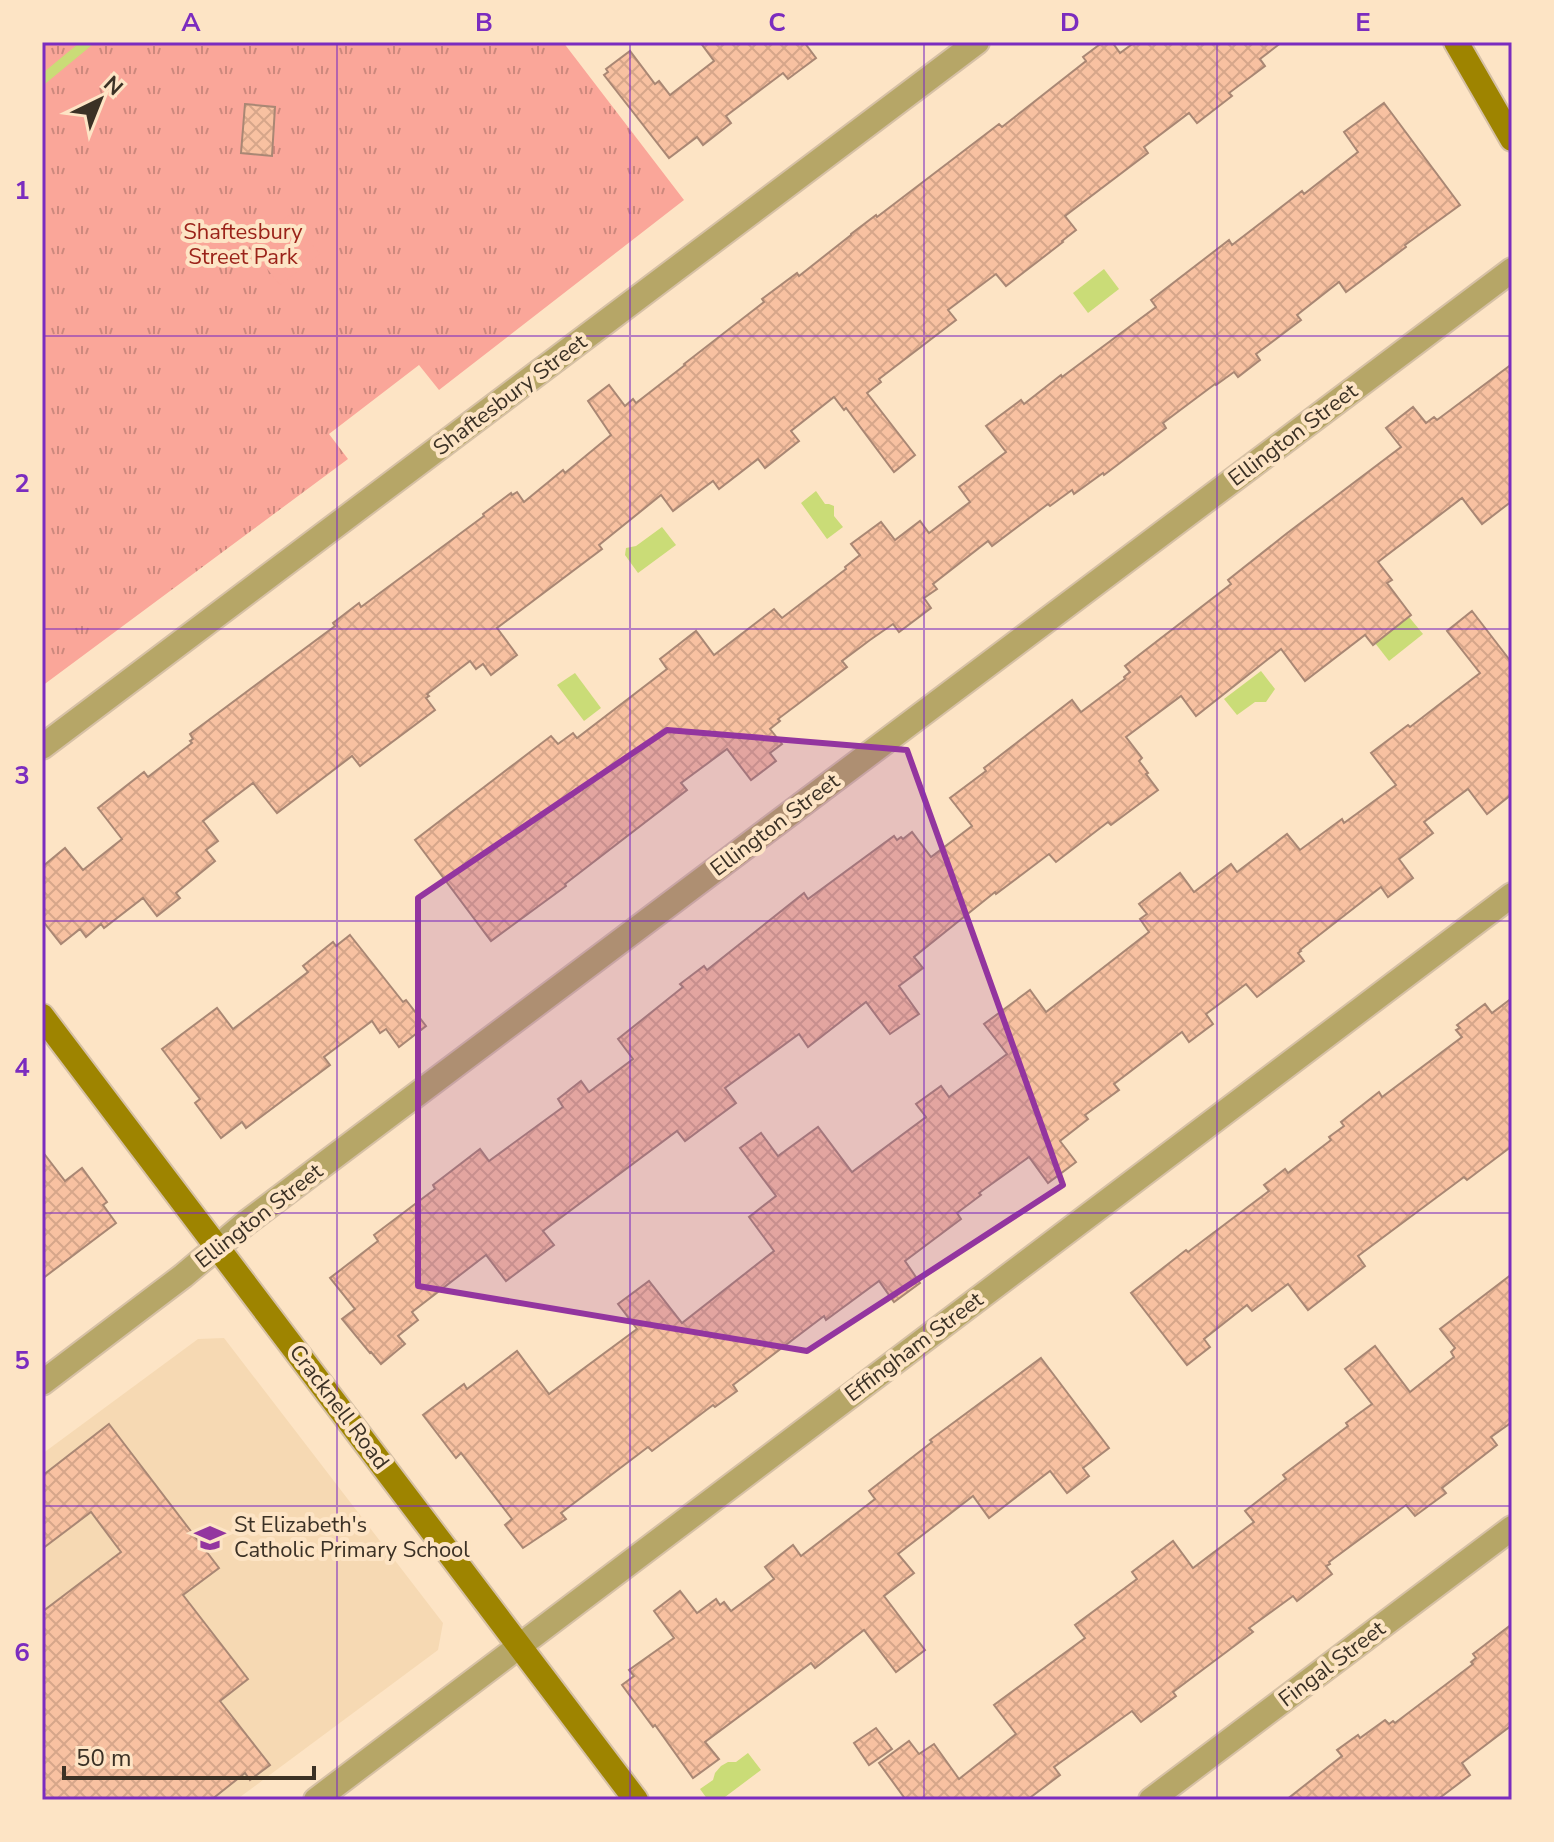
<svg xmlns="http://www.w3.org/2000/svg" width="1554" height="1842" viewBox="0 0 1554 1842" font-family="'Nunito Sans',sans-serif">
<defs>
<pattern id="park-tufts" width="24" height="20" patternUnits="userSpaceOnUse" patternTransform="scale(2)"><rect width="24" height="20" fill="#faa699"/><path d="M3 7l-1-3M5 7V3M7 7l1-3M15 17l-1-3M17 17v-4M19 17l1-3" fill="none" stroke="#cc887d"/></pattern>
<pattern id="building-cross-hatch" width="8" height="8" patternUnits="userSpaceOnUse" patternTransform="scale(2)"><rect width="8" height="8" fill="#f8c1a1"/><path d="M0 0l8 8M0 8l8-8" fill="none" stroke="#d6a68a"/></pattern>
</defs>
<rect width="100%" height="100%" fill="#fde4c5"/>
<!-- built -->
<polygon fill="#f6d9b3" points="224,1338 443,1623 438,1650 236,1800 72,1800 42,1761 42,1454 198,1339"/>
<!-- park -->
<polygon fill="url(#park-tufts)" points="42,42 563,42 684,200 439,390 419,365 329,434 348,459 42,686"/>
<!-- pitch -->
<polygon fill="#faa699" points="289,215 320,254 280,285 249,246"/>
<!-- water -->
<g fill="#cadc77">
<polygon points="1104,269 1119,289 1088,313 1073,293"/>
<polygon points="816,491 825,504 829,504 834,506 834,516 843,527 827,539 801,503"/>
<polygon points="662,527 676,545 638,573 625,555 626,548 636,546"/>
<polygon points="1409,617 1423,634 1389,661 1375,643"/>
<polygon points="1261,671 1275,689 1266,702 1255,702 1237,715 1224,699"/>
<polygon points="575,673 601,708 584,721 557,685"/>
<polygon points="748,1753 761,1770 721,1800 708,1800 700,1789 713,1780 715,1773 721,1766 728,1762 736,1762"/>
</g>
<g fill="none" stroke-linecap="round" stroke-linejoin="round">
<!-- stream -->
<polyline stroke="#cadc77" stroke-width="10" points="42,80 88,42"/>
</g>
<!-- building -->
<g fill="url(#building-cross-hatch)" stroke="#a98774" stroke-width="2">
<polygon points="700,42 804,42 816,58 788,79 783,73 726,116 731,123 703,145 697,137 669,158 604,75 608,72 606,69 630,51 655,84 659,81 670,95 714,61"/>
<polygon points="1103,42 1112,42 1120,53 1135,42 1282,42 1260,59 1265,66 1229,93 1232,96 1197,123 1189,113 1144,147 1148,153 1065,216 1076,230 1062,241 1063,242 1006,286 996,274 948,310 956,320 879,379 881,382 867,393 915,455 894,472 846,408 844,410 834,397 791,431 799,441 765,468 758,459 719,489 713,481 673,511 661,495 599,545 602,549 497,628 517,655 491,675 483,664 476,669 470,661 427,694 429,696 426,698 435,710 360,766 352,756 277,813 253,783 203,821 218,841 206,850 215,861 176,893 180,898 157,916 143,898 104,928 101,924 86,937 80,929 61,944 42,920 42,867 65,848 83,870 122,839 98,808 144,772 148,777 192,743 190,741 193,739 190,734 335,626 333,623 359,603 361,607 484,516 483,514 511,493 512,495 517,492 524,502 563,470 565,473 611,435 588,401 609,385 625,406 633,399 636,403 685,365 684,364 764,302 762,299 797,273 799,276 851,235 851,234 876,215 877,217 999,124 1002,127 1086,61 1083,57"/>
<polygon points="1384,103 1460,205 1405,245 1406,247 1346,292 1339,282 1297,315 1301,320 1256,354 1260,360 1238,377 1234,372 1216,385 1215,384 1163,423 1166,428 1104,475 1103,473 1074,494 1072,490 1050,506 1048,504 992,546 988,541 933,584 937,589 924,598 931,608 899,632 893,624 870,640 842,661 847,667 778,719 780,721 770,729 782,744 770,753 776,761 751,780 727,749 681,783 687,790 565,884 566,886 491,941 415,840 551,736 558,744 573,733 577,738 667,669 660,659 696,631 714,655 774,609 782,618 846,569 845,567 860,555 851,544 881,522 895,540 920,521 929,533 970,502 959,487 1006,452 986,426 1021,400 1024,404 1061,375 1062,377 1156,307 1151,300 1229,240 1232,245 1302,191 1304,194 1358,152 1344,132"/>
<polygon points="245,104 275,107 272,156 241,153"/>
<polygon points="1512,364 1512,501 1482,524 1462,498 1378,562 1392,580 1387,583 1411,615 1373,645 1365,635 1305,681 1281,649 1196,716 1181,696 1126,737 1142,758 1139,761 1148,773 1146,774 1158,790 1111,825 1108,822 1056,862 1049,854 996,894 995,892 914,957 923,968 899,986 919,1014 890,1034 866,1002 808,1047 799,1034 725,1088 736,1103 685,1141 677,1131 543,1231 554,1245 506,1281 486,1255 412,1312 418,1320 398,1336 405,1344 381,1364 371,1352 370,1353 342,1319 355,1309 330,1278 378,1241 374,1235 435,1189 433,1185 480,1149 489,1161 563,1107 558,1099 581,1081 589,1092 633,1059 618,1039 683,987 680,984 704,966 707,970 804,893 808,899 894,836 897,840 901,837 903,839 912,832 931,857 972,826 950,798 986,771 984,768 1072,700 1081,712 1125,679 1124,677 1130,672 1125,666 1231,584 1228,580 1286,534 1401,447 1386,428 1413,407 1426,423 1434,417 1437,420"/>
<polygon points="1472,611 1512,663 1512,794 1487,814 1468,789 1424,822 1433,833 1399,859 1413,878 1388,897 1381,887 1300,950 1301,951 1298,953 1304,961 1257,997 1246,984 1206,1014 1213,1024 1189,1042 1182,1032 1114,1084 1119,1090 1085,1115 1088,1119 1060,1141 1076,1162 1048,1183 1029,1157 979,1193 981,1195 957,1213 961,1219 905,1261 920,1283 894,1302 879,1281 826,1320 824,1316 733,1385 737,1391 715,1407 713,1405 652,1451 648,1447 561,1513 566,1519 523,1548 505,1525 512,1519 461,1453 456,1458 423,1415 464,1384 467,1389 517,1351 549,1394 637,1329 618,1304 649,1281 682,1323 774,1251 749,1217 776,1196 740,1148 761,1133 778,1156 818,1127 852,1172 926,1117 916,1104 941,1086 949,1097 1007,1054 984,1024 1030,990 1046,1012 1149,932 1140,919 1147,914 1139,904 1180,873 1194,892 1231,864 1237,872 1287,834 1300,850 1342,819 1344,823 1396,785 1371,753 1408,725 1410,727 1480,673 1447,631"/>
<polygon points="350,935 403,1002 406,1000 426,1026 399,1047 386,1029 380,1033 372,1021 324,1057 330,1065 246,1128 242,1122 221,1138 195,1103 200,1099 162,1049 217,1008 233,1029 308,972 303,966 333,942 336,946"/>
<polygon points="1512,998 1512,1146 1467,1180 1464,1177 1358,1256 1365,1266 1308,1310 1288,1284 1252,1311 1247,1305 1204,1339 1210,1347 1187,1365 1131,1293 1186,1250 1188,1252 1269,1191 1264,1185 1285,1169 1288,1173 1331,1140 1329,1137 1344,1126 1341,1122 1379,1092 1382,1097 1462,1037 1456,1030 1460,1028 1457,1025 1485,1004 1492,1013"/>
<polygon points="42,1151 65,1181 82,1168 107,1202 103,1205 116,1223 42,1279"/>
<polygon points="1512,1274 1512,1422 1491,1437 1497,1445 1442,1488 1446,1493 1415,1516 1406,1505 1329,1562 1330,1564 1326,1566 1332,1574 1297,1601 1293,1596 1249,1628 1253,1632 1173,1692 1176,1696 1141,1722 1132,1711 1054,1767 1060,1775 1027,1800 906,1800 879,1763 909,1741 919,1754 934,1744 959,1779 1016,1734 994,1705 1085,1638 1075,1625 1137,1579 1132,1572 1173,1541 1193,1568 1254,1522 1245,1511 1286,1479 1283,1475 1348,1426 1346,1423 1372,1404 1345,1369 1375,1346 1410,1392 1454,1357 1451,1352 1455,1348 1440,1329"/>
<polygon points="1041,1358 1109,1448 1083,1468 1089,1476 1067,1493 1050,1471 989,1518 973,1496 898,1554 914,1573 884,1596 925,1650 896,1672 864,1630 815,1668 811,1663 705,1742 719,1759 693,1778 655,1725 653,1727 622,1685 634,1676 629,1670 674,1638 654,1611 680,1591 697,1613 716,1599 720,1605 724,1602 731,1611 774,1579 765,1567 793,1545 801,1556 875,1499 869,1491 932,1442 930,1440"/>
<polygon points="109,1424 219,1568 183,1595 248,1679 220,1701 270,1765 250,1780 245,1773 211,1800 42,1800 42,1612 121,1552 91,1512 42,1549 42,1476"/>
<polygon points="1512,1624 1512,1725 1462,1763 1470,1775 1437,1800 1286,1800 1342,1756 1337,1750 1358,1735 1360,1738 1385,1720 1389,1724 1393,1721 1395,1723 1473,1664 1471,1662 1476,1658 1473,1654"/>
<polygon points="876,1728 892,1749 869,1765 854,1743"/>
</g>
<g fill="none" stroke-linecap="round" stroke-linejoin="round">
<!-- street casing -->
<g stroke="#d6c0a5" stroke-width="28">
<g id="street">
<polyline points="42,747 977,42"/>
<polyline points="42,1383 183,1276 246,1223 1512,270"/>
<polyline points="316,1800 1512,895"/>
<polyline points="1151,1800 1512,1528"/>
</g>
</g>
<!-- secondary casing -->
<g stroke="#d6c0a5" stroke-width="28">
<g id="secondary">
<polyline points="1456,42 1512,139"/>
<polyline points="42,1016 636,1800"/>
</g>
</g>
<!-- street -->
<use href="#street" stroke="#b6a667" stroke-width="24"/>
<!-- secondary -->
<use href="#secondary" stroke="#9e8400" stroke-width="24"/>
</g>
<!-- marked area -->
<path fill="#93359f" fill-opacity="0.2" stroke="#93359f" stroke-width="6" stroke-linejoin="round" d="M 667,730 L 907,750 L 1063,1185 L 807,1351 L 418,1286 L 418,898 Z"/>
<!-- grid -->
<path fill="none" stroke="#7b2cbf" stroke-width="2" stroke-opacity="0.55" d="M 337,42 L 337,1800M 630,42 L 630,1800M 924,42 L 924,1800M 1217,42 L 1217,1800M 42,336 L 1512,336M 42,629 L 1512,629M 42,921 L 1512,921M 42,1213 L 1512,1213M 42,1506 L 1512,1506"/>
<!-- icons -->
<defs>
<g id="school-bare" transform="scale(2.4)"><path d="M0-5L7-2L0 1L-7-2ZM-4 1L0 2.5L4 1V4Q0 6-4 4Z" fill="#93359f" stroke="#fde4c5" stroke-width="2.5" paint-order="stroke"/></g>
</defs>
<g fill-rule="evenodd">
<use href="#school-bare" x="210" y="1538"/>
</g>
<g text-anchor="middle" dominant-baseline="central" stroke-width="8" stroke-linejoin="round" paint-order="stroke">
<!-- park labels -->
<g font-size="22" fill="#9b231a" stroke="#fde4c5">
<text x="243" y="232">Shaftesbury<tspan x="243" dy="25">Street Park</tspan></text>
</g>
<!-- street labels -->
<g font-size="22" fill="#3b3125" stroke="#fde4c5">
<text transform="translate(510 395) rotate(-37)">Shaftesbury Street</text>
<text transform="translate(1293 435) rotate(-37)">Ellington Street</text>
<text transform="translate(775 825) rotate(-37)">Ellington Street</text>
<text transform="translate(259 1216) rotate(-38)">Ellington Street</text>
<text transform="translate(914 1347) rotate(-37)">Effingham Street</text>
<text transform="translate(339 1407) rotate(53)">Cracknell Road</text>
<text transform="translate(1332 1664) rotate(-37)">Fingal Street</text>
</g>
<!-- poi labels -->
<g font-size="22" fill="#3b3125" stroke="#fde4c5" text-anchor="start">
<text x="234" y="1525">St Elizabeth's<tspan x="234" dy="25">Catholic Primary School</tspan></text>
</g>
</g>
<!-- border -->
<rect width="1554" height="1842" fill="none" stroke="#fde4c5" stroke-width="88"/>
<!-- north arrow -->
<g transform="translate(100 100) rotate(43)" stroke="#fde4c5" stroke-width="6" paint-order="stroke">
<path d="M0-6L14 30L0 20L-14 30Z" fill="#3b3125"/>
<text y="-12" font-size="22" font-weight="bold" text-anchor="middle" fill="#3b3125">N</text>
</g>
<!-- scale -->
<path d="M64 1766v12h250v-12" fill="none" stroke="#3b3125" stroke-width="4"/>
<text x="76" y="1766" font-size="24" fill="#3b3125" stroke="#fde4c5" stroke-width="6" paint-order="stroke">50 m</text>
<rect x="44" y="44" width="1466" height="1754" fill="none" stroke="#7b2cbf" stroke-width="3"/>
<g font-size="26" text-anchor="middle" font-weight="bold" fill="#7b2cbf">
<text x="191" y="31">A</text>
<text x="484" y="31">B</text>
<text x="777" y="31">C</text>
<text x="1070" y="31">D</text>
<text x="1363" y="31">E</text>
<text x="22" y="199">1</text>
<text x="22" y="492">2</text>
<text x="22" y="784">3</text>
<text x="22" y="1076">4</text>
<text x="22" y="1369">5</text>
<text x="22" y="1661">6</text>
</g>
</svg>
